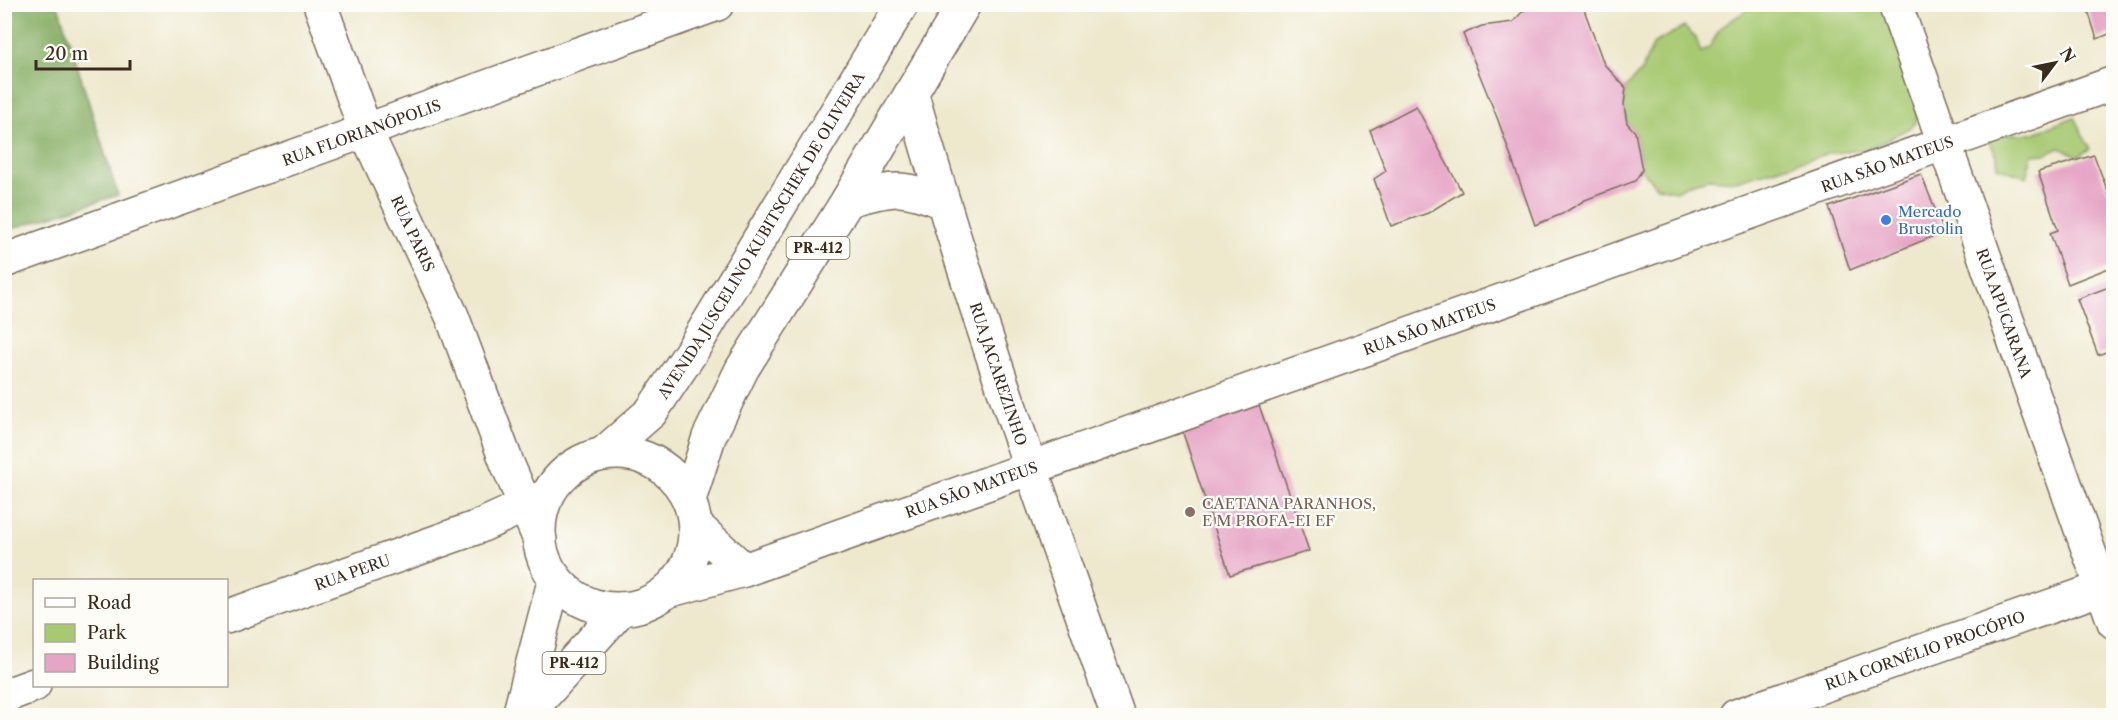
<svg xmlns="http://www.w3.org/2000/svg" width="2118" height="720" viewBox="0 0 2118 720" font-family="'Libre Caslon Text',serif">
<rect width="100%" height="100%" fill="#fdfcf7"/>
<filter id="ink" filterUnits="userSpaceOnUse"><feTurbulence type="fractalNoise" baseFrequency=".0167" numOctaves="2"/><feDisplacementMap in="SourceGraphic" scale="12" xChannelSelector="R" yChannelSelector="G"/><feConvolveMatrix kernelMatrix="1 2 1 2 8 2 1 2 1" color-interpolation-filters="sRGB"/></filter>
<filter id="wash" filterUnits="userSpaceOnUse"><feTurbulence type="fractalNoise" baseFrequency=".008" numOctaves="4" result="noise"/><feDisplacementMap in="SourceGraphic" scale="24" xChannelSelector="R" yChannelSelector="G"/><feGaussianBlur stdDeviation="1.35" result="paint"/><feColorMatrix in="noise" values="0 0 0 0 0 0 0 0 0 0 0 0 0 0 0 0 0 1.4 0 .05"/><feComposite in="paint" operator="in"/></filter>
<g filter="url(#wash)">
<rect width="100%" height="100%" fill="#eee8cd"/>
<!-- green -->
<g fill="#a7c972" stroke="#717a48" stroke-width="1.5">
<polygon points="1893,4 1921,110 1913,126 1870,149 1827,154 1736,181 1708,179 1689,184 1676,191 1657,187 1642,170 1635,132 1627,123 1624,105 1626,88 1641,71 1654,43 1684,27 1696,38 1701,53 1711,45 1720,28 1754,5"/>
<polygon points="2074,117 2090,149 2078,156 2060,148 2046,154 2032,155 2026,177 1997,167 1997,156 1985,134 2032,134"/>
</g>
<!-- forest -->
<polygon fill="#85ad64" stroke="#606c41" stroke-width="1.5" points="5,4 58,5 118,195 5,231"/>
<g id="blocks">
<!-- building -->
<g fill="#e6a4c6">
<polygon points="1538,4 1582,4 1604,64 1626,88 1624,105 1627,123 1635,132 1642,170 1635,181 1585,200 1562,214 1535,225 1498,120 1463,34 1482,26 1513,22 1523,11"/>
<polygon points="2086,4 2114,4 2114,32 2097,39"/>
<polygon points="1416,106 1462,192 1428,213 1391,226 1374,179 1386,171 1370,130"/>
<polygon points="2094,155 2114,208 2114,266 2068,284 2050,233 2058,230 2038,172"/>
<polygon points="1921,174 1944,232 1850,270 1829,207"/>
<polygon points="2114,285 2114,349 2098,355 2077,299"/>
<polygon points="1259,405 1309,551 1230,575 1182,430"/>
</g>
</g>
</g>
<g filter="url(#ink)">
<use href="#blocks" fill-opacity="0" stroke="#7a6c5b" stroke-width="1.5"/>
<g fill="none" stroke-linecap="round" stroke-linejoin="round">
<!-- minor casing -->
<g stroke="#7a6c5b" stroke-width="36">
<g id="minor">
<path id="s1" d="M 320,4 L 366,132 L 452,316 L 507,463 L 540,540"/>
<path id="s2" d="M 1895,4 L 2114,622"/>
<path id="s3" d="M 912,95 C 971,305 1045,510 1118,716"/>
<path d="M 848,200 C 891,189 899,184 942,202"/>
<path id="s4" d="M 4,261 L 717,4"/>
<polyline points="695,525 744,570"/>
<path id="s5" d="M 667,591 L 744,570 L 2114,83"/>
<path id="s6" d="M 226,617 L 478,527 L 548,495"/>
<polyline points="4,696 34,685"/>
<path id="s7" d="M 1736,716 L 2114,584"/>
</g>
</g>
<!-- major casing -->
<g stroke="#7a6c5b" stroke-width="36">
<g id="major">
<circle cx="617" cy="531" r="78"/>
<path id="s8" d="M 603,454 L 651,412 L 691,352 L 902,4"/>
<polyline points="689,500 709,437 742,369 848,200 964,4"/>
<polyline points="519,716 555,578"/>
<polyline points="525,716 621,609"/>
</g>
</g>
<!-- minor -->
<use href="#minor" stroke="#fff" stroke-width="33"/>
<!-- major -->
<use href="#major" stroke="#fff" stroke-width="33"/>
</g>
</g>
<!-- markers -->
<circle fill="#3f7fe0" stroke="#fdfcf7" stroke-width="2" cx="1886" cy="220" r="6"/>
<circle fill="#8d6e63" stroke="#fdfcf7" stroke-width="2" cx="1190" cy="512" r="6"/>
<g text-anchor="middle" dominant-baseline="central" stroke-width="4.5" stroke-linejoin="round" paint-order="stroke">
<!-- shield labels -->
<g fill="#fdfcf7" stroke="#75695f" stroke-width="1.5">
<rect x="786.5" y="237" width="63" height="22" rx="4.5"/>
<rect x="542.5" y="652" width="63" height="22" rx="4.5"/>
</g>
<g font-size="14" font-weight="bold" fill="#3b2a1e">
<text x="818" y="248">PR-412</text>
<text x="574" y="663">PR-412</text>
</g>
<!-- street labels -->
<g font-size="15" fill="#3b2a1e" stroke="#fdfcf7">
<text stroke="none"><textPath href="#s4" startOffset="380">RUA FLORIANÓPOLIS</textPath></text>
<text stroke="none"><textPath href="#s5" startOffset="1293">RUA SÃO MATEUS</textPath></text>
<text stroke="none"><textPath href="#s1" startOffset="248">RUA PARIS</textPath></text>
<text stroke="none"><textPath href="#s8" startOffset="272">AVENIDA JUSCELINO KUBITSCHEK DE OLIVEIRA</textPath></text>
<text stroke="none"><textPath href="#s2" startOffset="328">RUA APUCARANA</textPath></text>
<text stroke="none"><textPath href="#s5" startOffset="807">RUA SÃO MATEUS</textPath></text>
<text stroke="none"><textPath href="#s3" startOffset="292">RUA JACAREZINHO</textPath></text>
<text stroke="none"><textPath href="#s5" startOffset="321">RUA SÃO MATEUS</textPath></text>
<text stroke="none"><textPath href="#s6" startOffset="134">RUA PERU</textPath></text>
<text stroke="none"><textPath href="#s7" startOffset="200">RUA CORNÉLIO PROCÓPIO</textPath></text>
</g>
<!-- shop labels -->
<g font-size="15" fill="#366cbe" stroke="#fdfcf7" text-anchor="start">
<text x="1898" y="211">Mercado<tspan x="1898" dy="17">Brustolin</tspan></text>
</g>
<!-- education labels -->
<g font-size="15" fill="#785e54" stroke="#fdfcf7" text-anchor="start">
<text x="1202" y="503">CAETANA PARANHOS,<tspan x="1202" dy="17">E M PROFA-EI EF</tspan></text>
</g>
</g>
<!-- margin -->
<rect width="2118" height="720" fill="none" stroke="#fdfcf7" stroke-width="24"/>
<!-- legend -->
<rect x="33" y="579" width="195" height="108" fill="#fdfcf7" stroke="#afa8a0" stroke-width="1.5"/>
<rect x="45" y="598" width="30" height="9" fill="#ffffff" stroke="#afa8a0" stroke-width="1.5"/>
<text x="87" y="609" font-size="18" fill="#3b2a1e">Road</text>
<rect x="45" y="624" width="30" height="18" fill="#a7c972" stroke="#afa8a0" stroke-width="1.5"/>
<text x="87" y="639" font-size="18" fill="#3b2a1e">Park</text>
<rect x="45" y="654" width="30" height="18" fill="#e6a4c6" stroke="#afa8a0" stroke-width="1.5"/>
<text x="87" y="669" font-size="18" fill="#3b2a1e">Building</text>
<!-- north arrow -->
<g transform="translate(2055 63) rotate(58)" stroke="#fdfcf7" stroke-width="4.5" paint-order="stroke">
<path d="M0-4.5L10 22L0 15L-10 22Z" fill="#3b2a1e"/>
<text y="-9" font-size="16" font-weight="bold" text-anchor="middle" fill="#3b2a1e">N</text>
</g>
<!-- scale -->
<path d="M36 60v9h94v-9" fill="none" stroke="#3b2a1e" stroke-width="3"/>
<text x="45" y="60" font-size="18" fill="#3b2a1e" stroke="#fdfcf7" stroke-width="4.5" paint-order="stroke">20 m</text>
</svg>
